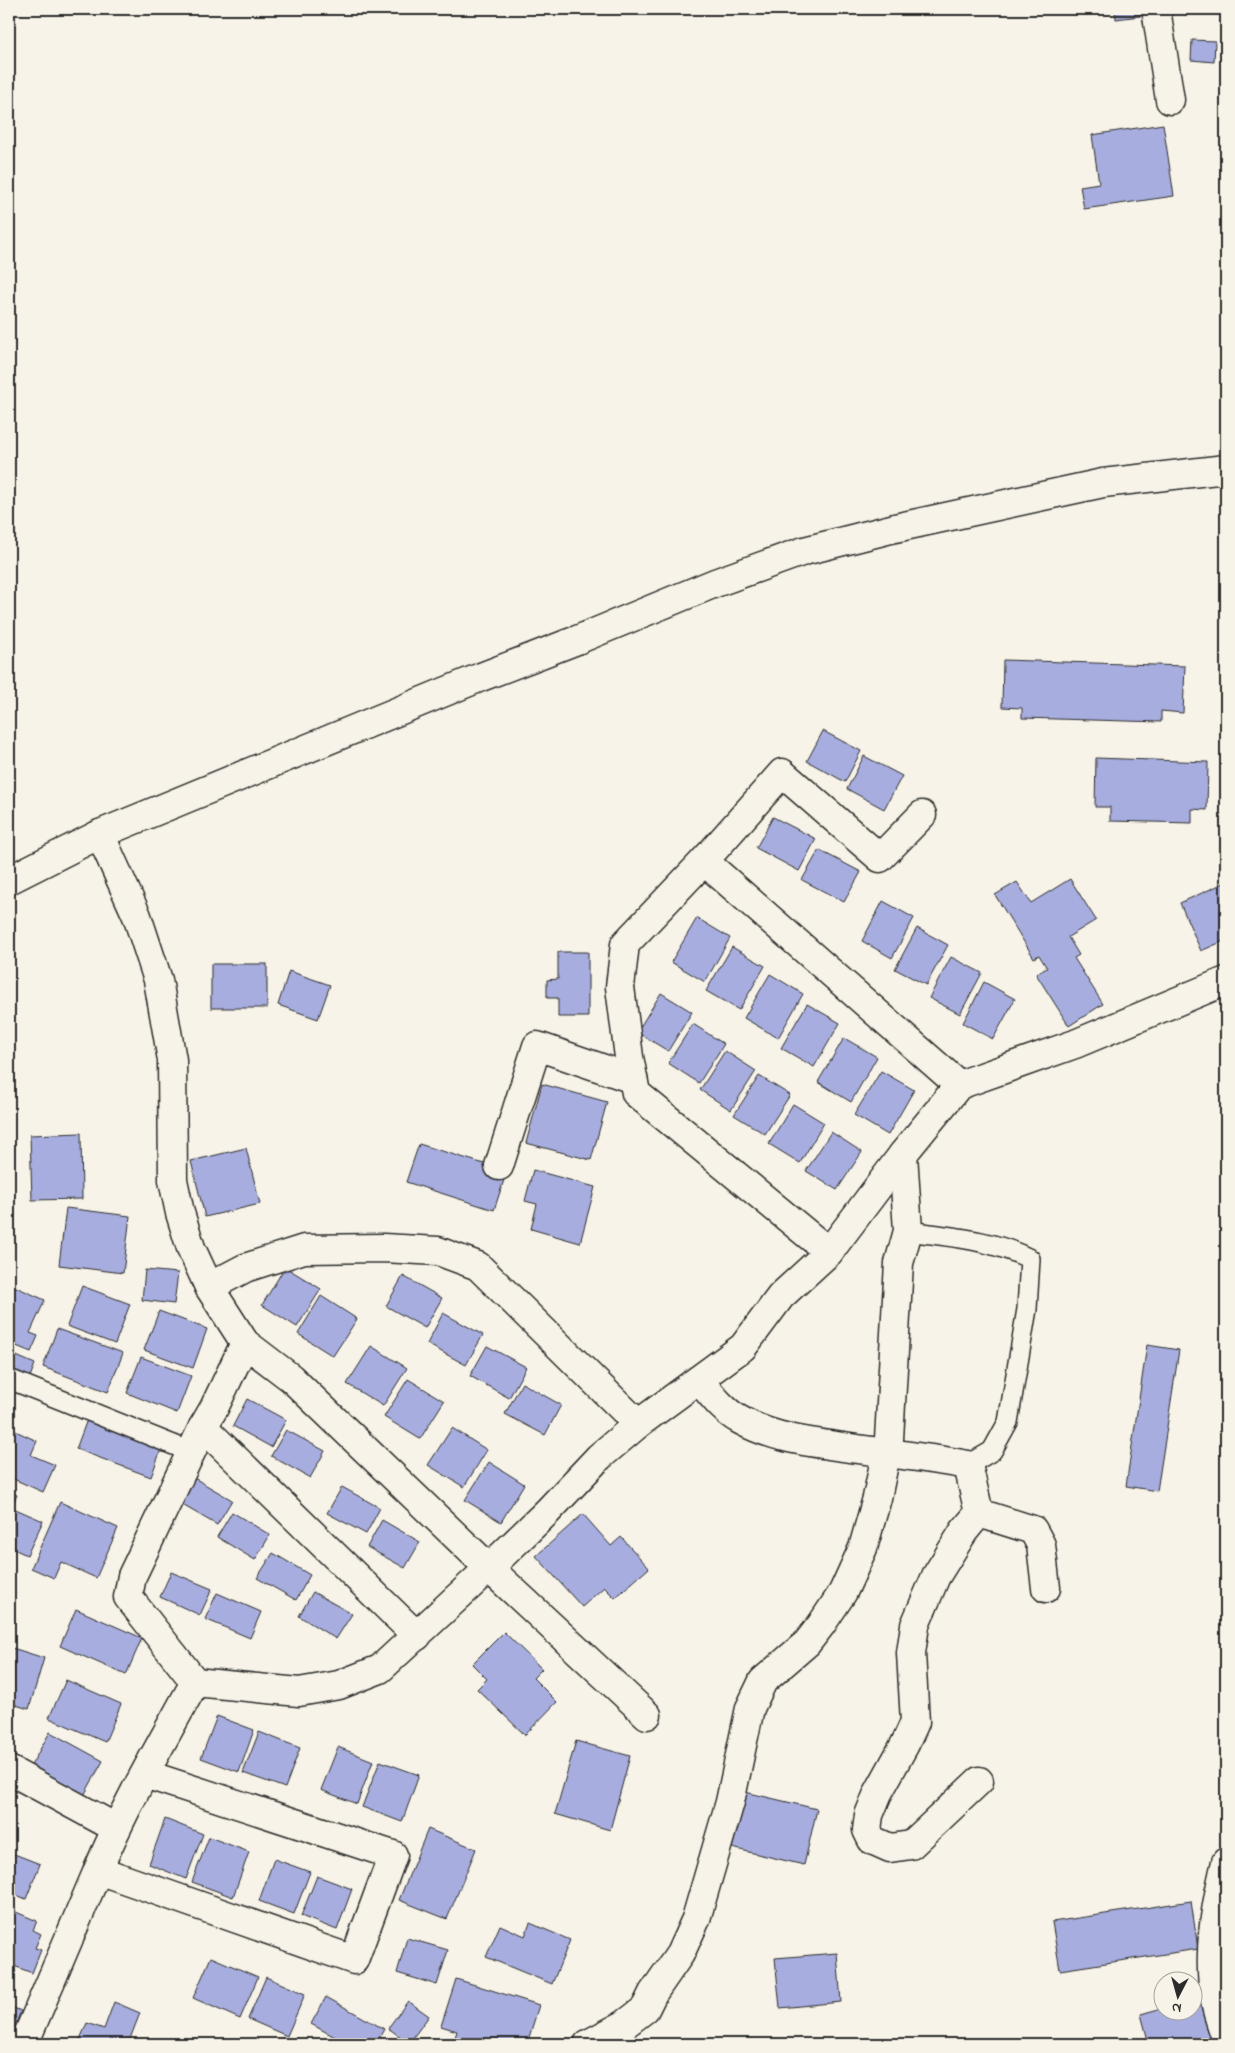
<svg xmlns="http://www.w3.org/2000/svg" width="1235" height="2053" viewBox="0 0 1235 2053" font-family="'Indie Flower',sans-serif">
<rect width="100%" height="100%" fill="#f7f3e8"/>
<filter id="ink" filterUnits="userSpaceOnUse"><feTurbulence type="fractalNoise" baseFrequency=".02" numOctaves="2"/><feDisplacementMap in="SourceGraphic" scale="10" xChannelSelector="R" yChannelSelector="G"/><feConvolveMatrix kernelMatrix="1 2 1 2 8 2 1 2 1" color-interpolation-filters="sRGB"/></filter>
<g filter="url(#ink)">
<!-- building -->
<g fill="#a7aedf" stroke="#2b2b2b">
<polygon points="1115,9 1139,9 1140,16 1116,19"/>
<polygon points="1192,40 1215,41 1214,62 1191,60"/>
<polygon points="1163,124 1174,196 1084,209 1080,186 1099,183 1092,135"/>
<polygon points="1003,660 1185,666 1183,713 1161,711 1161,722 1022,718 1022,708 1002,707"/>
<polygon points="823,731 861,751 845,782 807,761"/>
<polygon points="864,756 902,776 884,809 847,789"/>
<polygon points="1096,758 1208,762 1207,810 1192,809 1192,823 1110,821 1110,807 1095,807"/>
<polygon points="773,817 816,839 799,871 756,848"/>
<polygon points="819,850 861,872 844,902 802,880"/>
<polygon points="1070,879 1096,920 1068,937 1079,955 1074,958 1103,1004 1069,1026 1036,974 1047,968 1039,955 1034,958 995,895 1017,882 1031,903"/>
<polygon points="1226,882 1226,917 1221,919 1226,930 1226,940 1201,951 1180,903"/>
<polygon points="883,901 914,918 892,958 862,941"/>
<polygon points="697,918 730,938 705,982 671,962"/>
<polygon points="917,928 948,945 926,985 895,969"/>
<polygon points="732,947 765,966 739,1010 706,991"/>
<polygon points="558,952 588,952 588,1017 558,1017 558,998 547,998 547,980 558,979"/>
<polygon points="951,957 982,973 960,1014 929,998"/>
<rect x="211" y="964" width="56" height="44"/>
<polygon points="289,971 330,985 318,1019 278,1005"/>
<polygon points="770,974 803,994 778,1038 744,1018"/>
<polygon points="984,982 1015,999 993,1039 963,1023"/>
<polygon points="661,993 692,1012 668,1051 637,1032"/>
<polygon points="807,1004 840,1023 814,1067 781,1048"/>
<polygon points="693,1024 724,1044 699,1083 668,1063"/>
<polygon points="844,1038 877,1057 851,1102 818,1082"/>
<polygon points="725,1051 756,1071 731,1110 700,1090"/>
<polygon points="881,1071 914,1090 888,1135 854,1115"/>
<polygon points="759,1076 790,1095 765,1134 734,1115"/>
<polygon points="542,1084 607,1102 591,1160 526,1143"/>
<polygon points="793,1104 824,1123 800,1163 769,1144"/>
<polygon points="831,1132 862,1152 837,1190 806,1171"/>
<polygon points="81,1133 82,1199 32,1200 30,1135"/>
<polygon points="419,1144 507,1171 494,1210 406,1182"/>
<polygon points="246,1148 260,1204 205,1217 191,1161"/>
<polygon points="533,1170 595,1187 580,1243 531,1229 537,1204 525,1201"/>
<polygon points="66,1208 130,1216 123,1273 59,1265"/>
<polygon points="285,1267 321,1289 297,1327 262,1305"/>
<polygon points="145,1270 178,1273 174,1304 142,1300"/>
<polygon points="403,1276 442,1298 425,1328 386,1306"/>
<polygon points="9,1284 45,1300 30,1333 38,1336 31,1352 9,1343"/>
<polygon points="82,1286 130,1304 115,1344 67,1326"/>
<polygon points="321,1296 357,1319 333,1356 298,1334"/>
<polygon points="159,1311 207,1329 193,1368 144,1350"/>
<polygon points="443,1313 483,1335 466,1365 427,1344"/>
<polygon points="57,1329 123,1353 108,1392 43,1367"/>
<polygon points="1147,1345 1179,1350 1157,1491 1126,1486"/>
<polygon points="371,1346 407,1368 383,1406 347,1384"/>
<polygon points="487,1346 526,1367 509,1398 470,1376"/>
<polygon points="14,1355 35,1364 30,1377 9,1368"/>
<polygon points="141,1357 191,1376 177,1413 127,1393"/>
<polygon points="408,1379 444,1401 420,1439 384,1417"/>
<polygon points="522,1383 561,1405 545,1435 505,1414"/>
<polygon points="247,1399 286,1420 271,1447 233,1426"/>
<polygon points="88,1417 163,1444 151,1477 76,1449"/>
<polygon points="9,1428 37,1441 31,1455 55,1465 43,1492 9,1477"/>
<polygon points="452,1428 487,1450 464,1487 428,1465"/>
<polygon points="286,1430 325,1451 310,1478 271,1456"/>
<polygon points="489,1462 524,1484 501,1522 465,1500"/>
<polygon points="194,1478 232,1500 217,1525 179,1503"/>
<polygon points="342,1487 380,1508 366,1534 327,1513"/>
<polygon points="9,1491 17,1495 11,1507 43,1521 27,1555 9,1547"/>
<polygon points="60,1502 118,1528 96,1578 61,1562 54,1578 31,1568"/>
<polygon points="232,1512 270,1535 255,1560 217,1537"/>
<polygon points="583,1514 611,1546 621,1537 649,1568 615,1598 604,1587 582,1607 536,1556"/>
<polygon points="382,1520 420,1542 405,1568 367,1547"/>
<polygon points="273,1553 310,1575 296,1600 257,1578"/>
<polygon points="171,1572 212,1589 200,1615 160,1597"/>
<polygon points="313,1592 352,1614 336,1639 299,1616"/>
<polygon points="217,1593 261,1612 250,1638 205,1619"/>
<polygon points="76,1609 142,1638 126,1675 60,1646"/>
<polygon points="504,1632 542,1669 533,1678 557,1702 525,1735 477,1689 487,1679 472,1664"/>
<polygon points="9,1647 44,1658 29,1709 9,1703"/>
<polygon points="66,1680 121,1704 105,1742 49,1718"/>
<polygon points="217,1716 254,1730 239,1772 201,1758"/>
<polygon points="50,1732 103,1761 82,1799 29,1769"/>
<polygon points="259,1732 300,1748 285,1788 243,1773"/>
<polygon points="576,1741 630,1756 610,1830 555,1814"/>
<polygon points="338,1747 373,1761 357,1804 321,1790"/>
<polygon points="380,1761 419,1775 402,1822 362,1807"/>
<polygon points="745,1792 817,1809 804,1865 732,1848"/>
<polygon points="165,1819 203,1834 186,1879 149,1864"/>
<polygon points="428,1829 476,1849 447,1919 399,1900"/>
<polygon points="209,1837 249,1852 233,1897 192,1882"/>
<polygon points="9,1852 40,1864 26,1899 9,1892"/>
<polygon points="274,1859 310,1872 294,1914 259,1901"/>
<polygon points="317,1876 352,1889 337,1930 301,1916"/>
<polygon points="1191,1901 1198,1949 1060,1970 1052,1922"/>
<polygon points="9,1909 37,1921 33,1930 41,1934 35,1948 41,1950 32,1973 9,1964"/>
<polygon points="530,1923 570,1940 552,1984 486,1957 500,1925 525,1936"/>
<polygon points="407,1938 448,1950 437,1985 397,1973"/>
<polygon points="837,1953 841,2002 780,2008 775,1958"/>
<polygon points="211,1957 258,1977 240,2019 193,1998"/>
<polygon points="266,1977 305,1994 287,2036 248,2019"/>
<polygon points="456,1979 539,2005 527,2044 453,2044 457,2031 441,2026"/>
<polygon points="326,1997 384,2029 376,2044 348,2044 311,2024"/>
<polygon points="1200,1998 1213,2044 1149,2044 1141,2014 1162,2008 1162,2010 1192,2010 1192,2000"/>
<polygon points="408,2001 429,2016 409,2043 388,2028"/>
<polygon points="114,2002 140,2013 128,2044 78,2044 87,2023 104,2029"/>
<polygon points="9,2006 21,2011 9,2041"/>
</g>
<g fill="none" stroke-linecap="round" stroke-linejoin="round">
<!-- service casing -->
<g stroke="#2b2b2b" stroke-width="22">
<g id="service">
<path d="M 908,1231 C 950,1237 991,1239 1030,1259 L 1027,1309 L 1008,1422 L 992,1451 L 968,1465"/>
<polyline points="9,1379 191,1452"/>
</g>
</g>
<!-- minor casing -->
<g stroke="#2b2b2b" stroke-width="31">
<g id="minor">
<polyline points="1156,9 1170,100"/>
<polyline points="100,834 137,916 158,980 172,1060 173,1180 180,1213 191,1248 209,1287 245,1343 214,1408 203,1427 132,1576 128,1597 195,1682 299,1692 339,1685 380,1669 489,1568 548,1511 599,1457 638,1424 743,1347 781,1296 829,1252 903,1154 959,1085 1075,1044 1226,981"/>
<polyline points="704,861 959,1085"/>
<polyline points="499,1166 537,1046 633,1079"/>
<polyline points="829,1252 636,1093 629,1057 620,987 625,944 704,861 782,773 880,858 922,815"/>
<polyline points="209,1287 245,1268 304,1249 383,1248 438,1251 478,1266 638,1424"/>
<polyline points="245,1343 291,1378 489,1568 647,1715"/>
<path d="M 699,1380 C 711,1394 723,1411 740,1420 C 776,1440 817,1443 858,1449 C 895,1454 932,1458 968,1465 L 979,1513 L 964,1531 L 936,1576 L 915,1625 L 911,1653 L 915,1722 L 905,1744 L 878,1793 L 869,1815 L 867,1830 L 872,1840 L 890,1848 L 911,1845 L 979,1781"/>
<polyline points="203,1427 417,1636"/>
<polyline points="979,1513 1033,1530 1041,1545 1046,1588"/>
<polyline points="9,1770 116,1828"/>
<path d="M 145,1774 L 393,1855 L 354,1960 L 98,1870 C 125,1805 161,1744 195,1682"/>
<path d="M 1226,1862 C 1215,1908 1207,1953 1215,2001 C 1217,2013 1222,2026 1226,2038"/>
<polyline points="24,2044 98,1870"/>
<polyline points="588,2044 624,2025 645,2009 653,1993 680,1954 696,1919 730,1802 750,1708 763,1681 807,1643 821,1625 843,1592 863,1548 877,1498 889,1439 899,1263 908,1231 903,1154"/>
</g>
</g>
<!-- tertiary casing -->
<g stroke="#2b2b2b" stroke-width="31">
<polyline id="tertiary" points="9,880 100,834 481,677 577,640 715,583 804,551 895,528 1103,483 1226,469"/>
</g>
<!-- service -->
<use href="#service" stroke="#f7f3e8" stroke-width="19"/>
<!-- minor -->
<use href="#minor" stroke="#f7f3e8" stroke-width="28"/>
<!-- tertiary -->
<use href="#tertiary" stroke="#f7f3e8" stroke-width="28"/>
</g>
</g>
<!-- margin -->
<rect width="1235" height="2053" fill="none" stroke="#f7f3e8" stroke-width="30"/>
<rect x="15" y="15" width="1205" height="2023" fill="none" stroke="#2b2b2b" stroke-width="2" filter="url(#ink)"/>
<!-- north arrow -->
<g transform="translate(1178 1996) rotate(186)"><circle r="24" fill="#f7f3e8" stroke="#a5a39c"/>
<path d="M0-4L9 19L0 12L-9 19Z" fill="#2b2b2b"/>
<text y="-8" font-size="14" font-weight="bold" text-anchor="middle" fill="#2b2b2b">N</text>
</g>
</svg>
